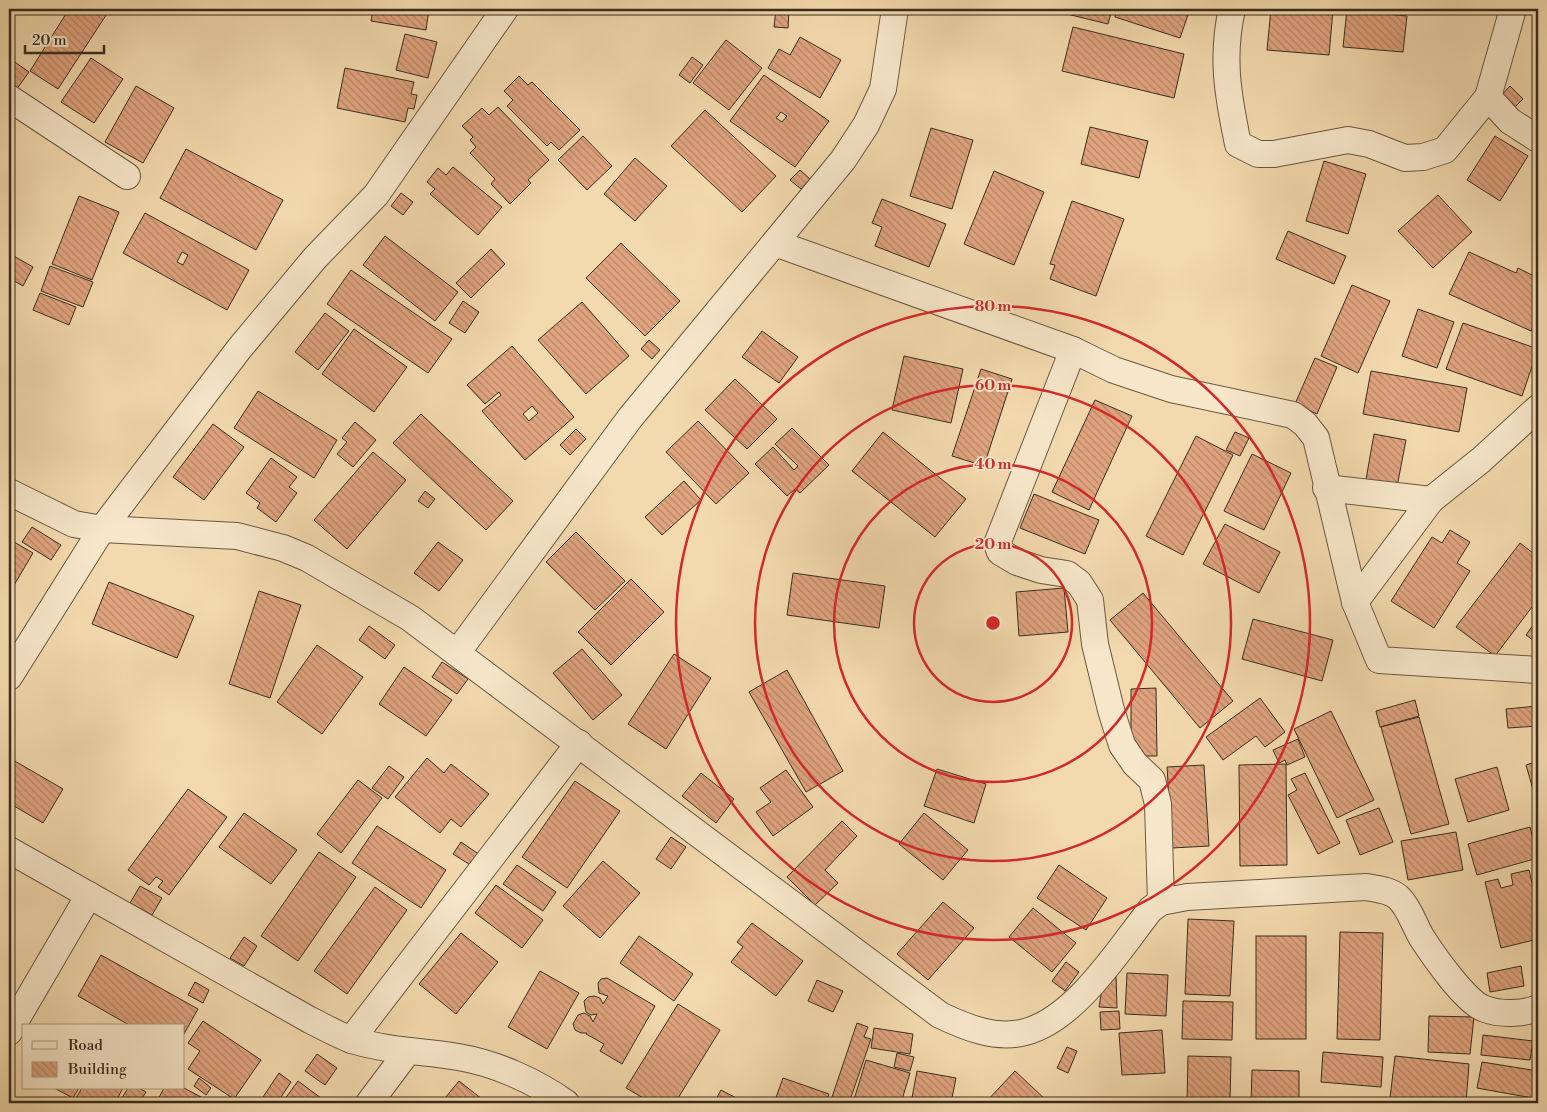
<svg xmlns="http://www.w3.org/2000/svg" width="1547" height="1112" viewBox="0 0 1547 1112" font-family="'Libre Bodoni',serif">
<defs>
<pattern id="building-back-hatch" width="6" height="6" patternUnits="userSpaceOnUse" patternTransform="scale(1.25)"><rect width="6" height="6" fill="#e0a47f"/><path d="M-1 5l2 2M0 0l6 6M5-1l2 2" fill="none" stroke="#b78667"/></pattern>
</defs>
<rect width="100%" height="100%" fill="#f3daae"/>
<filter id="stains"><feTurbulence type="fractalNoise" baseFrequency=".004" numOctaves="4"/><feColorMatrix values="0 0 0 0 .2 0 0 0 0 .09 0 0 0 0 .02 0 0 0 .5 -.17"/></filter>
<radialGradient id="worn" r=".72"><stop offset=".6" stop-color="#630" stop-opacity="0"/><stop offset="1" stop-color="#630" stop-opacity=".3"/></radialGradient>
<!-- building -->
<g fill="url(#building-back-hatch)" stroke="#382d1f" fill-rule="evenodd">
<polygon points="69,9 110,9 58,89 30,71"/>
<polygon points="373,9 429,9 426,30 371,21"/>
<polygon points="776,9 789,10 788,28 774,27"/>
<polygon points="1068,9 1112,9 1108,24 1067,14"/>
<polygon points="1117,9 1190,9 1180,38 1115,17"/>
<polygon points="1271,9 1333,10 1329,55 1267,50"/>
<polygon points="1347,10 1407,16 1403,52 1343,47"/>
<polygon points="1073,27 1184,54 1174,98 1062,71"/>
<polygon points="405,34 437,42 428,78 396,70"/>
<polygon points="800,37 841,60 820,98 768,68 779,49 790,55"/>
<polygon points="726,40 762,68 729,110 693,83"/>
<polygon points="692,57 703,65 690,83 679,75"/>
<polygon points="9,58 29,72 14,93 9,90"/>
<polygon points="91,58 123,79 94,123 61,102"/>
<polygon points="345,68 414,82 411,94 417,95 414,109 408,108 405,122 337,108"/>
<path d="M 764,75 L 829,121 L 795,167 L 730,121 ZM 781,112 L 787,116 L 782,122 L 776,118 Z"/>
<polygon points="519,76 528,85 532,82 580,130 559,150 551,142 547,146 507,106 513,100 504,91"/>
<polygon points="136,86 174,108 143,163 105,142"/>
<polygon points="1510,86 1523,99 1513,109 1500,97"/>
<polygon points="498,107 549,160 528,180 531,183 510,204 491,184 495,179 470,153 476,147 470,140 473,137 462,126 482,108 489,115"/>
<polygon points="705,110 776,176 742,212 671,146"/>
<polygon points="1090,127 1148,141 1139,178 1081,164"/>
<polygon points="931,128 973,140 952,209 910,196"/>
<polygon points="583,136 612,166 587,190 558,160"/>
<polygon points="1495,136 1528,156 1500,201 1467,180"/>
<polygon points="186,149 283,200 256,250 160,198"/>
<polygon points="635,158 667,186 635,221 604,194"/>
<polygon points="1324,161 1366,174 1348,234 1306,221"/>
<polygon points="453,167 502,207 478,235 430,194 435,189 427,182 438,168 446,175"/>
<polygon points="800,170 810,179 801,189 790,180"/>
<polygon points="994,171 1044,192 1014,265 964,244"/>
<polygon points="401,193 413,202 403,215 391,206"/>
<polygon points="1438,195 1472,232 1433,268 1398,231"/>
<polygon points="79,196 119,212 92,280 52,264"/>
<polygon points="882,199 946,224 929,267 875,246 882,227 872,223"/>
<polygon points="1072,201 1124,219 1096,296 1050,279 1055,265 1050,264"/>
<path d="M 145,213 L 249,270 L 227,310 L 123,253 ZM 182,252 L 188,255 L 183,265 L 177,262 Z"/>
<polygon points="1288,231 1346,256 1334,284 1276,259"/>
<polygon points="385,236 458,292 435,321 363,265"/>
<polygon points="621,243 680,301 645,336 586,278"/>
<polygon points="491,249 505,264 471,298 456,283"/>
<polygon points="1469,252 1516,273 1518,268 1538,278 1538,315 1531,331 1449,294"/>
<polygon points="12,255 33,267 23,286 9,278 9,262"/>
<polygon points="50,266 93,282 83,307 41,291"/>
<polygon points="351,270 452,339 428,373 327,304"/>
<polygon points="1352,285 1390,301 1358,373 1321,356"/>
<polygon points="40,293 76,307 69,325 33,310"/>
<polygon points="463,301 479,312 465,333 449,323"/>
<polygon points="582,302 629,356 586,394 538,340"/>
<polygon points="1418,309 1454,322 1437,368 1402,356"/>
<polygon points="325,313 349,331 318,370 295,352"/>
<polygon points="1463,323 1538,349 1522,396 1446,369"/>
<polygon points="354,329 407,367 374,412 322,374"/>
<polygon points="762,331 798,357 779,383 742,357"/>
<polygon points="649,340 660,350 652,359 641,349"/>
<path d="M 512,346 L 574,417 L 525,460 L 482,411 L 501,395 L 499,392 L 485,404 L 467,385 ZM 532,406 L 538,413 L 529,421 L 523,414 Z"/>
<polygon points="904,356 963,369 951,423 892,410"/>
<polygon points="1315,358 1337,367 1317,414 1295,404"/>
<polygon points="981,369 1012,379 984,466 952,456"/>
<polygon points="1371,371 1467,388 1459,432 1363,414"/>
<polygon points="735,379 777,419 747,449 705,410"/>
<polygon points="258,391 337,440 314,478 234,428"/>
<polygon points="1095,400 1132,416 1089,510 1052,492"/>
<polygon points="421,414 513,501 486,530 393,443"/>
<polygon points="698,421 749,473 716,504 666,452"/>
<polygon points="355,422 376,440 353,467 337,454 347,442 342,438"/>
<polygon points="213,424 244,447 204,500 173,477"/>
<polygon points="792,428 829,465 800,493 795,489 787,496 755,464 773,447 794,470 798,466 775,444"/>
<polygon points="576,429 586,439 570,455 560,445"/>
<polygon points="883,432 966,499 935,537 852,471"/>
<polygon points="1235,432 1249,438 1240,456 1226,450"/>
<polygon points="1374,434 1406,440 1396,492 1365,485"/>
<polygon points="1196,436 1233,455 1183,555 1146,536"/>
<polygon points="373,452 406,480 347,549 314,520"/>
<polygon points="1252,454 1291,473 1264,530 1224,511"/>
<polygon points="271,458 297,477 289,487 297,493 276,522 257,508 260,503 246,493"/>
<polygon points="684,481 701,500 662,535 645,517"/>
<polygon points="425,491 435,499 428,508 418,501"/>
<polygon points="1034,494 1099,520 1085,554 1020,528"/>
<polygon points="1225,524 1280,552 1259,593 1203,564"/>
<polygon points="32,527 61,545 51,560 22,542"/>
<polygon points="1450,530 1470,542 1457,563 1470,571 1434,628 1391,601 1432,537 1442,543"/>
<polygon points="576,532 625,581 595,610 546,562"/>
<polygon points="9,539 33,553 10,592 9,592"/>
<polygon points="438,542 463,560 439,591 414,573"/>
<polygon points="1520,543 1538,557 1538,599 1495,656 1456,627"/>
<polygon points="793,573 885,586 879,628 787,615"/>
<polygon points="631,579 664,612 611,665 578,632"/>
<polygon points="109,582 194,616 177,658 92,624"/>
<polygon points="1064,588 1068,632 1019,636 1016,592"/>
<polygon points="259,591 301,605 270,698 229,684"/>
<polygon points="1143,593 1233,701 1200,728 1110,620"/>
<polygon points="1538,618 1538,644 1526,635"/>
<polygon points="1253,619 1333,640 1322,681 1242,659"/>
<polygon points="369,626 395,645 385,659 359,640"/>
<polygon points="317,645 363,677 322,734 277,702"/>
<polygon points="582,649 622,695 593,720 553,673"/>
<polygon points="674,654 711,678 666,749 628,724"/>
<polygon points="442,662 468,679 457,694 432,677"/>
<polygon points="404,667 452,700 426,736 379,704"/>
<polygon points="787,670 843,771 806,792 749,692"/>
<polygon points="1156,688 1157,756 1131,756 1131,689"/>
<polygon points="1260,698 1285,732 1265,747 1256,736 1223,760 1206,737"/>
<polygon points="1415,700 1419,716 1380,727 1376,711"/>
<polygon points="1538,706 1538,726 1508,728 1506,709"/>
<polygon points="1331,711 1374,800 1337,818 1294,729"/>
<polygon points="1419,717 1449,824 1411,834 1381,727"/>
<polygon points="1298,739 1305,757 1287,765 1285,760 1279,763 1273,750"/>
<polygon points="427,758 444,773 451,764 489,794 461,827 451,819 440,833 395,797"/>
<polygon points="13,760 63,789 43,823 9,803 9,768"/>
<polygon points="1538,761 1538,807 1526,765"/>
<polygon points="1286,764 1287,865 1240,866 1239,765"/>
<polygon points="1204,765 1209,846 1172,848 1167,767"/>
<polygon points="389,766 404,777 388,799 372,788"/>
<polygon points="1497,767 1509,810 1468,822 1455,779"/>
<polygon points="937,769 986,784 974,823 924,806"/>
<polygon points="786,770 813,807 773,836 756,812 771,802 760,788"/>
<polygon points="701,773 734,799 716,823 682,796"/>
<polygon points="1305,773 1340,843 1318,854 1288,795 1297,790 1291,779"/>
<polygon points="358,780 382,798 341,853 317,834"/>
<polygon points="575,781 620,811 567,888 522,857"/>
<polygon points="188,789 227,817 169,895 158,887 163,881 156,877 149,885 128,870"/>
<polygon points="1379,808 1393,842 1360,855 1346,820"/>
<polygon points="244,813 297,850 271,884 219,847"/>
<polygon points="924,813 968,850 943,880 899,844"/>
<polygon points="842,821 857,836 825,870 838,883 815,905 787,877"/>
<polygon points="377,826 446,870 421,908 352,863"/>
<polygon points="1530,827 1538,858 1477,875 1468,844"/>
<polygon points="1456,832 1463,870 1408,880 1401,841"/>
<polygon points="671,837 686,847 671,869 656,859"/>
<polygon points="461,842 480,855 472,866 453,854"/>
<polygon points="319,852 356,877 298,961 261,936"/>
<polygon points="603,861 640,893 600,938 563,906"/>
<polygon points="517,865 556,892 543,911 503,884"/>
<polygon points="1059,865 1107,898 1086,930 1037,898"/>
<polygon points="1529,870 1538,908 1538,939 1501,948 1485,882 1498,879 1501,888 1513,885 1511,874"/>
<polygon points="496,885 543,920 522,948 475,913"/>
<polygon points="140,886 162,898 152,915 130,903"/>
<polygon points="375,887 407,910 347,994 314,971"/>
<polygon points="943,902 974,928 928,980 897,954"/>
<polygon points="1033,908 1076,943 1052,972 1009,937"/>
<polygon points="1188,919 1234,921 1230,996 1185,994"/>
<polygon points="752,923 803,961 776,996 731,962 743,947 737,942"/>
<polygon points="1340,932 1383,933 1380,1040 1337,1039"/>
<polygon points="461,933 498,962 456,1014 419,984"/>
<polygon points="639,936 693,974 674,1001 620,963"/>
<rect x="1256" y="936" width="50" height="103"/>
<polygon points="244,937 257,946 244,966 230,958"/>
<polygon points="101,955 198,1009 184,1034 184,1026 131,1026 78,996"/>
<polygon points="1066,962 1079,972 1065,991 1052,981"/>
<polygon points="1521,966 1524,986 1490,992 1487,973"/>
<polygon points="540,971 579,993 547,1049 508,1027"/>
<polygon points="1116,973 1117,1008 1099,1007 1102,989"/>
<polygon points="1127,973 1168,975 1166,1016 1125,1014"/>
<polygon points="607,978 655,1006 622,1064 600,1051 604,1044 586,1034 587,1033 581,1033 575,1030 573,1024 578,1015 584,1013 590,1016 593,1022 597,1014 591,1015 586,1012 584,1001 588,997 594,996 600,998 603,1004 608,996 599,993 598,983 601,979"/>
<polygon points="817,980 843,991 833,1012 808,1001"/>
<polygon points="195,982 209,990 203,1003 188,995"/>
<polygon points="1183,1001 1233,1002 1232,1040 1182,1039"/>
<polygon points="678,1004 720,1030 675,1103 652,1103 626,1088"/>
<polygon points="1119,1011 1120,1029 1101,1030 1100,1012"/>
<polygon points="1429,1016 1474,1017 1470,1054 1428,1052"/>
<polygon points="203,1021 261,1060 234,1099 188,1069 200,1051 188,1043"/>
<polygon points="857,1023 868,1027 864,1037 871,1039 849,1103 830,1103"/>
<polygon points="874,1028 913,1034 910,1054 871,1048"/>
<polygon points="1162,1030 1165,1073 1122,1075 1119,1033"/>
<polygon points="1483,1035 1533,1041 1530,1060 1481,1055"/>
<polygon points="1067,1047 1077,1051 1068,1073 1057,1068"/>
<polygon points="1323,1052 1383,1057 1381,1087 1321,1082"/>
<polygon points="897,1053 914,1057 910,1071 894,1067"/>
<polygon points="317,1054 337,1068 325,1085 305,1071"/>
<polygon points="1188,1056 1231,1057 1230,1103 1187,1103"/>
<polygon points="1395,1056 1469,1064 1466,1103 1436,1103 1390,1098"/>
<polygon points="866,1060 910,1073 901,1103 853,1103"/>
<polygon points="1482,1062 1538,1071 1538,1099 1477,1088"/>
<polygon points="1252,1070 1299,1071 1299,1103 1251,1103"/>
<polygon points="917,1071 956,1078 951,1103 911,1103"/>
<polygon points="1015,1071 1046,1100 1043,1103 985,1103"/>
<polygon points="279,1073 291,1082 277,1103 259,1103"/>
<polygon points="199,1078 211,1088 206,1095 194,1086"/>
<polygon points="783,1078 829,1094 826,1103 774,1103"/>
<polygon points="298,1081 325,1101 324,1103 282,1103"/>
<polygon points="459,1081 487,1103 441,1103"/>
<polygon points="54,1088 79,1088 73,1098"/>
<polygon points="82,1088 123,1088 115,1103 82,1103 75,1100"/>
<polygon points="128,1088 139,1088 146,1092 139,1103 119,1103"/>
<polygon points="164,1088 184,1088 212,1103 156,1103"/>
<polygon points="721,1090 742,1101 740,1103 714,1103"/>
</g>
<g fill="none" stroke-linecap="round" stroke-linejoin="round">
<!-- minor casing -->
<g stroke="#675843" stroke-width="28">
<g id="minor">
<path d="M 1232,9 C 1221,57 1228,96 1238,144 L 1258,154 L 1274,154 L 1348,140 L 1369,144 L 1405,158 L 1423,157 L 1445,150 L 1488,97 L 1513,9"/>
<polyline points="1488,97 1510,121 1538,139"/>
<polyline points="9,98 127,176"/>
<polyline points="775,243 1073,350 1114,370 1171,389 1293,415 1305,424 1316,438 1355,602 1379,660 1538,670"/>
<polyline points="1073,350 997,544 1000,552 1017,562 1041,570 1067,574 1079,583 1090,600 1095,644 1111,710 1122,745 1135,764 1152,780 1158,804 1161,902"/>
<polyline points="1326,488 1431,500"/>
<path d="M 9,492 L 74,524 L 102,529 L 237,536 L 283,548 L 307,558 L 410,618 L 940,1015 C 965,1027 996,1040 1025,1032 C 1076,1019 1119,949 1151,909 L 1161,902 L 1187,897 L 1366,887 C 1377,889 1391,890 1399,898 C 1410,909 1414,925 1422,938 C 1433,955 1466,1003 1485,1009 C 1501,1015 1524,1014 1538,1008"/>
<polyline points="1355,602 1431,500 1481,460 1538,408"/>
<polyline points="457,653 630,418 843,160 866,125 883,89 895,9"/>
<polyline points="9,677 102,529 239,349 315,258 376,195 505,9"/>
<path d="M 9,850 L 310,1020 C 324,1027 338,1035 352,1040 C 387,1051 422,1051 458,1057 C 495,1063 535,1081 566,1103"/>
<polyline points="9,1032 89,895"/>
<polyline points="351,1040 579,743"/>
<polyline points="369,1103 408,1051"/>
</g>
</g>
<!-- minor -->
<use href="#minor" stroke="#f7e7ca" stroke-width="26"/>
</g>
<!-- distance rings -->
<g fill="none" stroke="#d62828" stroke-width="2.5">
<circle cx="993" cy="623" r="79"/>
<circle cx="993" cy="623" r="159"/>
<circle cx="993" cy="623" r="238"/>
<circle cx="993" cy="623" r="317"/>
</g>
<circle cx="993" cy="623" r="8" fill="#d62828" stroke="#f7e7ca" stroke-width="2.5"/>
<g font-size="15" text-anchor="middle" font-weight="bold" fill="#d62828" stroke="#f7e7ca" stroke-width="4" stroke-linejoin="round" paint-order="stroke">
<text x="993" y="311">80 m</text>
<text x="993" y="390">60 m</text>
<text x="993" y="469">40 m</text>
<text x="993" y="549">20 m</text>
</g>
<!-- margin -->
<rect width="1547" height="1112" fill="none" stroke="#f3daae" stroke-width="30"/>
<rect x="10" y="10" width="1527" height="1092" fill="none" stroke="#382d1f" stroke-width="2.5"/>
<rect x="15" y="15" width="1517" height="1082" fill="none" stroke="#382d1f"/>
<!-- legend -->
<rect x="22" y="1024" width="162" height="65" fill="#f7e7ca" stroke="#ab9d86"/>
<rect x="32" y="1041" width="25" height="8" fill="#f7e7ca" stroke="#ab9d86"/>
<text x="68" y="1050" font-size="15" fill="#382d1f">Road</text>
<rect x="32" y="1062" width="25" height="15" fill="url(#building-back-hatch)" stroke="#ab9d86"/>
<text x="68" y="1074" font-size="15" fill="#382d1f">Building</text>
<!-- scale -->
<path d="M25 45v8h79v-8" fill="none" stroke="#382d1f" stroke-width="2.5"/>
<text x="32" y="45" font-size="15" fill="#382d1f" stroke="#f7e7ca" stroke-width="4" paint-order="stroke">20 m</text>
<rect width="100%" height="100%" filter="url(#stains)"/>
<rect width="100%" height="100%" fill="url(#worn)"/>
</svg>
